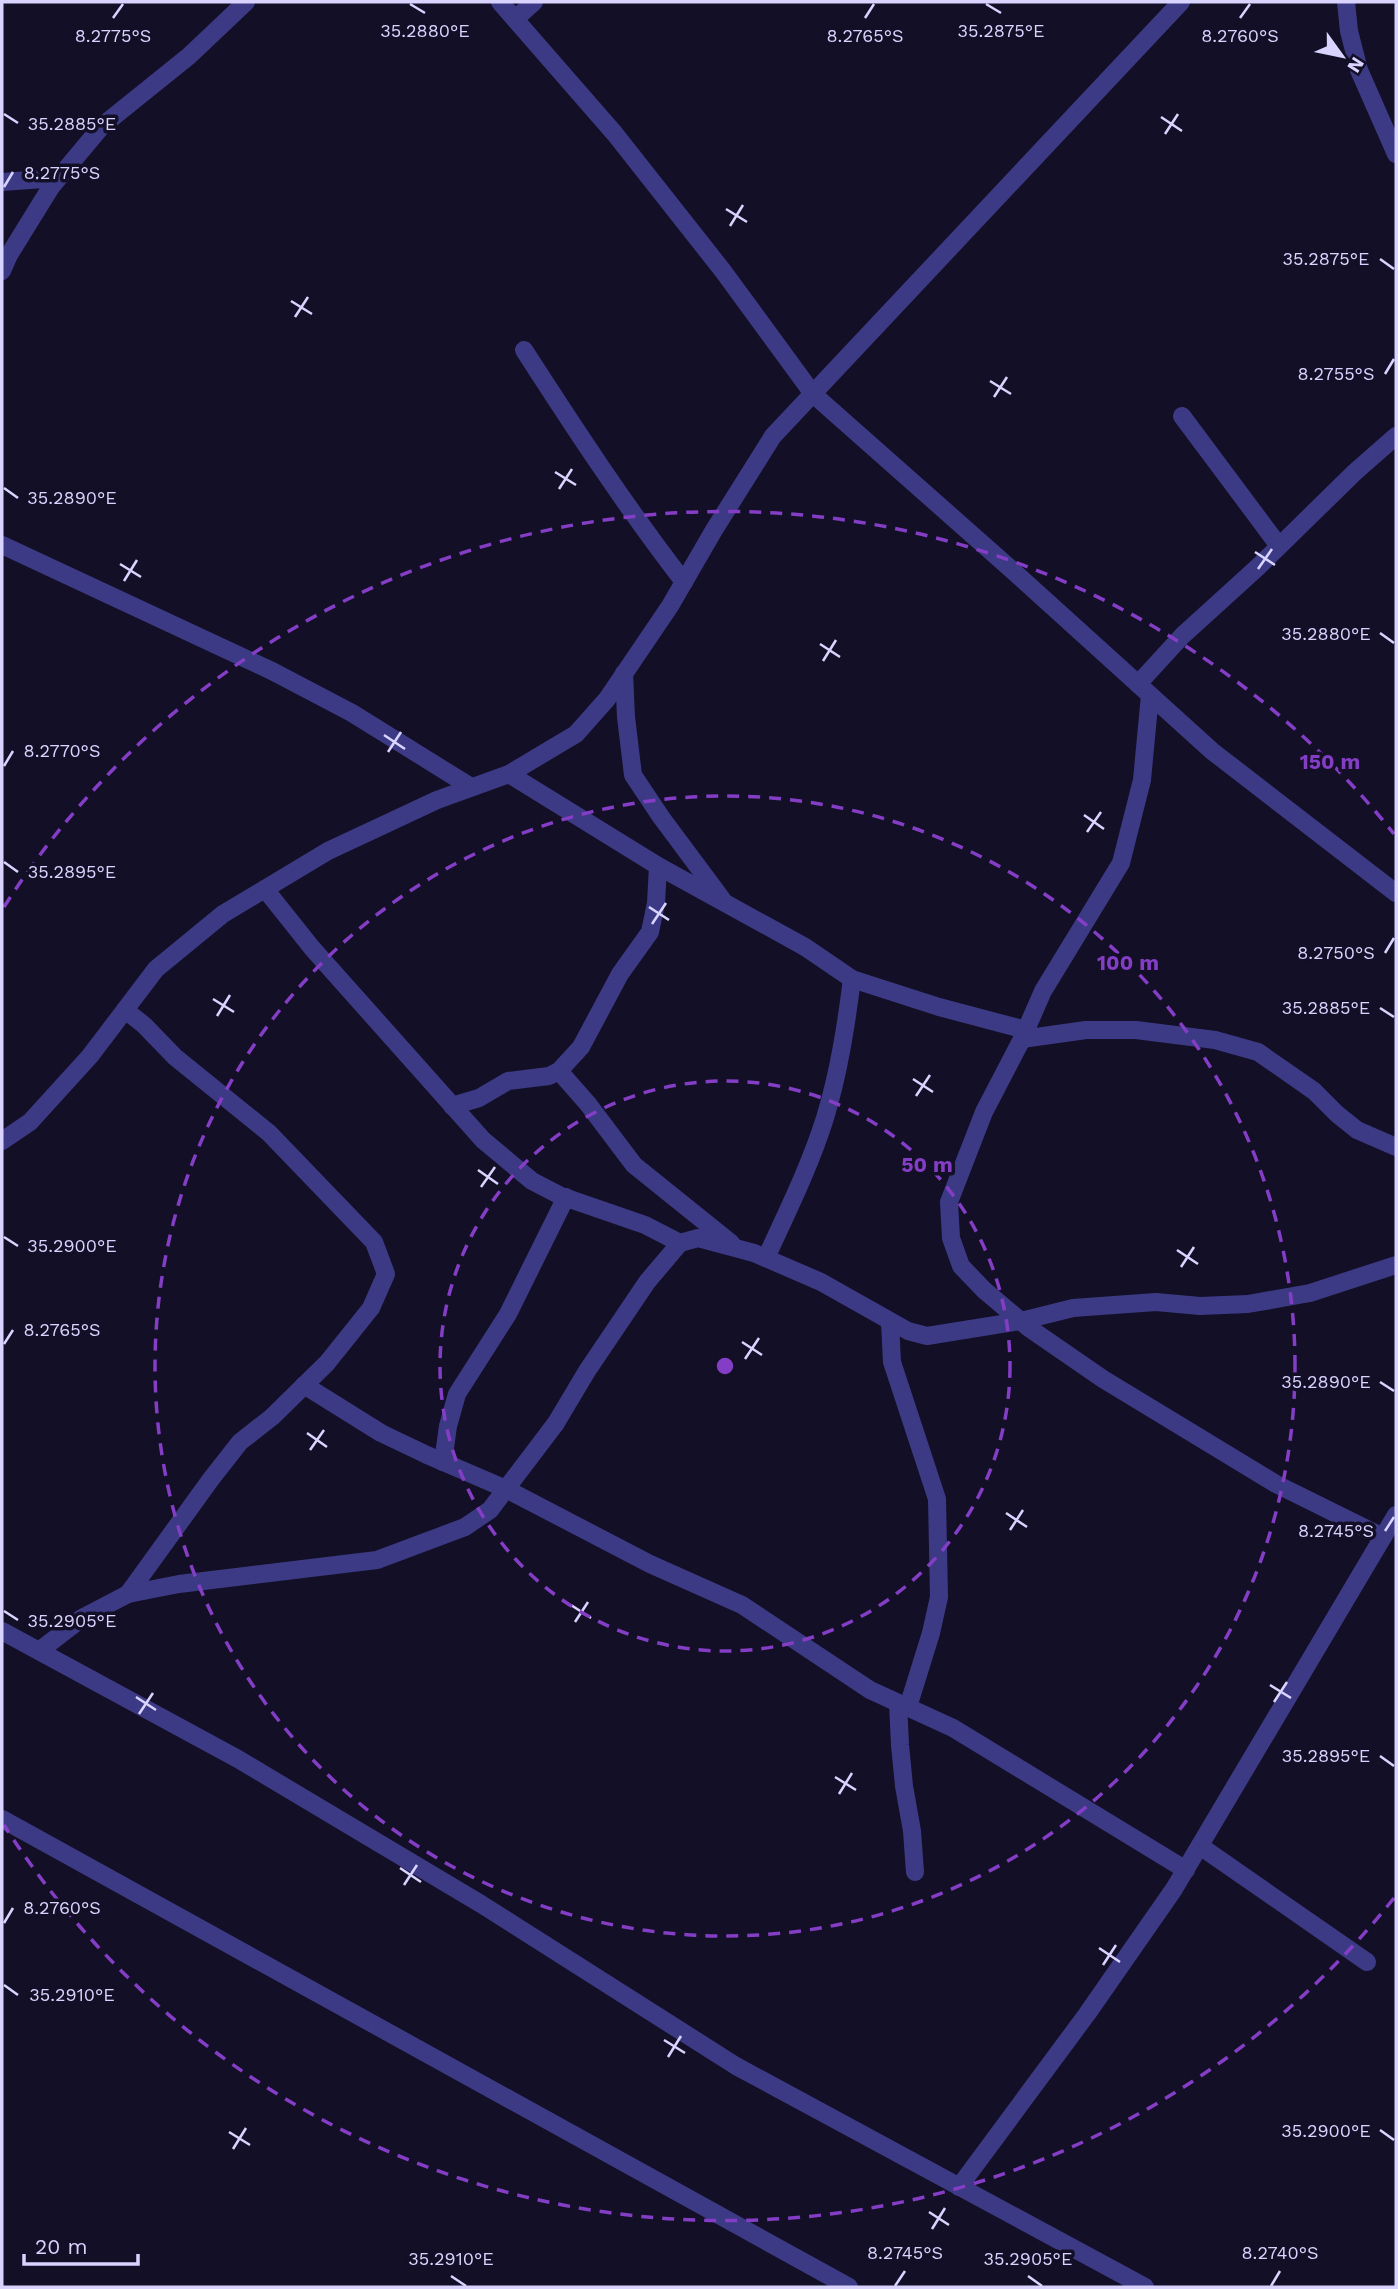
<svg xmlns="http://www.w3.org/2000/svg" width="1398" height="2289" viewBox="0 0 1398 2289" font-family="'Work Sans',sans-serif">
<rect width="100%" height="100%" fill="#130f26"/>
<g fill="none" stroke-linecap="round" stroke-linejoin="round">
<!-- service -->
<polyline stroke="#3d3a85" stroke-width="18" points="1200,1846 1367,1962"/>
<!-- minor -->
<g stroke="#3d3a85" stroke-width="18">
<polyline points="500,2 615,134 723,271 813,394 1012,570 1212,751 1396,893"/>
<polyline points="1346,2 1349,31 1359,70 1396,154"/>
<polyline points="515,19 534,2"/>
<polyline points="2,182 58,178"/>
<polyline points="2,271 9,255 51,187 102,126 189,56 246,2"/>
<path d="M 524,350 C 575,429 626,507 684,582"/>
<polyline points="1182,416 1279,546"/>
<polyline points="2,545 272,671 352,713 471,787"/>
<polyline points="624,673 626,717 633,775 661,817 722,899"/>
<polyline points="1138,684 1182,636 1259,566 1355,472 1396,436"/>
<polyline points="1150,695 1142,780 1121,863 1043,991 1022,1039 984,1112 949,1202 951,1238 961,1266 984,1290 1029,1328 1103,1379 1276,1484 1383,1537"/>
<polyline points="509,774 658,866 805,947 852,979 939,1007 1026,1030"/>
<polyline points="265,889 312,948 483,1140 532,1181 561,1196 645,1225 680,1243"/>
<polyline points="125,1010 144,1025 175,1057 269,1133 374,1242 386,1274 371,1308 327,1363 272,1417 240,1442 211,1479 128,1594"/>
<polyline points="1022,1039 1086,1030 1136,1030 1215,1040 1258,1052 1314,1091 1337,1114 1357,1130 1396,1147"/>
<polyline points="559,1071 588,1104 634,1165 731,1243"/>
<polyline points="452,1106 479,1098 508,1081 549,1076 559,1071 581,1047 620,974 650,932 656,903 658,866"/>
<polyline points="2,1141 30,1122 90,1056 156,969 223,914 328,851 437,800 509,774 576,734 607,699 670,606 714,530 773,436 1181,2"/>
<path d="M 766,1258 C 787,1212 810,1166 825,1118 C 839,1072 846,1026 852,979"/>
<polyline points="890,1322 892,1362 937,1499 939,1597 931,1633 908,1707"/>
<polyline points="304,1385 381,1433 427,1455 506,1489 650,1564 742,1605 870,1690 953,1728 1186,1870"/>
<polyline points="443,1462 448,1426 457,1394 508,1314 566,1197"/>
<polyline points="2,1631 238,1759 481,1904 736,2066 1145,2287"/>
<polyline points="39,1651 82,1618 128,1594 179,1584 377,1560 465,1527 490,1510 556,1423 587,1371 647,1282 680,1243 698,1238 754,1253 821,1282 908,1331 927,1336 1021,1321 1073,1308 1156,1302 1200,1306 1248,1304 1310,1293 1396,1265"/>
<polyline points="898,1703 900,1745 904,1786 912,1831 915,1872"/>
<polyline points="2,1819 849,2287"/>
<polyline points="959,2187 1087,2014 1174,1889 1396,1515"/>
</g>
</g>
<!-- ticks -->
<path fill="none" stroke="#d9d4ff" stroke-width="2.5" d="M 410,4 L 425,13M 986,4 L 1001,13M 113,18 L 123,4M 865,18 L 874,4M 1240,18 L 1250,4M 4,114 L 18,123M 1161,117 L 1182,131M 1165,134 L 1178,114M 4,187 L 13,172M 726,209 L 747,222M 730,226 L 743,205M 1380,259 L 1394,269M 291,301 L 312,314M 295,317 L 308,297M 1385,374 L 1394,359M 990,381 L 1011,394M 994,397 L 1007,377M 555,472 L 576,485M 4,488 L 18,498M 559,489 L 572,469M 1255,552 L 1275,565M 120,564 L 141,577M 1258,569 L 1272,549M 124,581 L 137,560M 1380,633 L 1394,643M 820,644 L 840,657M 823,661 L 836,640M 384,735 L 405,749M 388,752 L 401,732M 4,766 L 13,751M 1084,815 L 1104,829M 1087,832 L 1101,812M 4,862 L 18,872M 649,907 L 669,920M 652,924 L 666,903M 1385,953 L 1394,938M 213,999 L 234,1012M 1380,1008 L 1394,1017M 217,1016 L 230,995M 913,1079 L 933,1092M 916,1096 L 930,1075M 478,1170 L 498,1184M 481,1187 L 495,1167M 4,1237 L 18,1246M 1177,1250 L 1198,1264M 1181,1267 L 1194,1247M 742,1342 L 762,1355M 4,1344 L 13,1330M 745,1359 L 759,1338M 1380,1382 L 1394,1391M 307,1433 L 327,1447M 310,1450 L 324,1430M 1006,1513 L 1027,1527M 1010,1530 L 1023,1510M 1385,1531 L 1394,1517M 571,1605 L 591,1618M 4,1611 L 18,1620M 575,1622 L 588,1602M 1270,1685 L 1291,1698M 136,1697 L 156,1710M 1274,1702 L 1287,1682M 139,1714 L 153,1693M 1380,1756 L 1394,1766M 835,1777 L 856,1790M 839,1794 L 852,1773M 400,1868 L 421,1882M 404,1885 L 417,1865M 4,1923 L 13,1908M 1099,1948 L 1120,1962M 1103,1965 L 1116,1945M 4,1985 L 18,1995M 664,2040 L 685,2053M 668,2057 L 681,2036M 1380,2130 L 1394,2140M 229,2132 L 250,2145M 233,2149 L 246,2128M 929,2212 L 949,2225M 932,2229 L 945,2208M 451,2276 L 466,2286M 1028,2276 L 1042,2286M 895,2286 L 905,2271M 1271,2286 L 1280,2271"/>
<!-- distance rings -->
<g fill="none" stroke="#843dc5" stroke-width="3.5" stroke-dasharray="12 9">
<circle cx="725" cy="1366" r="285"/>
<circle cx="725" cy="1366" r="570"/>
<path d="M1394 1898A855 855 0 0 1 4 1825M4 907A855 855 0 0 1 1394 834"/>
</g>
<g font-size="18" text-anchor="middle" fill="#d9d4ff" stroke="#130f26" stroke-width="7" stroke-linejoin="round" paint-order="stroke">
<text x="1001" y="37">35.2875°E</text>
<text x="425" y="37">35.2880°E</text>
<text x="113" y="42">8.2775°S</text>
<text x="865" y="42">8.2765°S</text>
<text x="1240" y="42">8.2760°S</text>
<text x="72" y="130">35.2885°E</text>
<text x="62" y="179">8.2775°S</text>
<text x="1326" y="265">35.2875°E</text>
<text x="1336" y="380">8.2755°S</text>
<text x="72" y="504">35.2890°E</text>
<text x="1326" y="640">35.2880°E</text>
<text x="62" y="757">8.2770°S</text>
<text x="72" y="878">35.2895°E</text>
<text x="1336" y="959">8.2750°S</text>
<text x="1326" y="1014">35.2885°E</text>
<text x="72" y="1252">35.2900°E</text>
<text x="62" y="1336">8.2765°S</text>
<text x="1326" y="1388">35.2890°E</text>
<text x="1336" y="1537">8.2745°S</text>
<text x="72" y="1627">35.2905°E</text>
<text x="1326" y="1762">35.2895°E</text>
<text x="62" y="1914">8.2760°S</text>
<text x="72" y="2001">35.2910°E</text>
<text x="1326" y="2137">35.2900°E</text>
<text x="905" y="2259">8.2745°S</text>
<text x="1280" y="2259">8.2740°S</text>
<text x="451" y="2265">35.2910°E</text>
<text x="1028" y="2265">35.2905°E</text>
</g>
<circle cx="725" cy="1366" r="10" fill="#843dc5" stroke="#130f26" stroke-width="3.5"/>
<g font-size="21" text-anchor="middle" font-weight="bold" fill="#843dc5" stroke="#130f26" stroke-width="7" stroke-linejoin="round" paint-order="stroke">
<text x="1330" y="769">150 m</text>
<text x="1128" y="970">100 m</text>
<text x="927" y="1172">50 m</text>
</g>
<!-- border -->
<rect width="1398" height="2289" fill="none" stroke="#d9d4ff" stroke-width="7"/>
<!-- north arrow -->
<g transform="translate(1342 56) rotate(123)" stroke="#130f26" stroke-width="5" paint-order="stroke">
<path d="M0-5L12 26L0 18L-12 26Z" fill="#d9d4ff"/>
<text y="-10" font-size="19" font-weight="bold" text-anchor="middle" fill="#d9d4ff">N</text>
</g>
<!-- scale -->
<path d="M24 2254v10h114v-10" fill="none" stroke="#d9d4ff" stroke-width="3.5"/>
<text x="35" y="2254" font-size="21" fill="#d9d4ff" stroke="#130f26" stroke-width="5" paint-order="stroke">20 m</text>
</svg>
